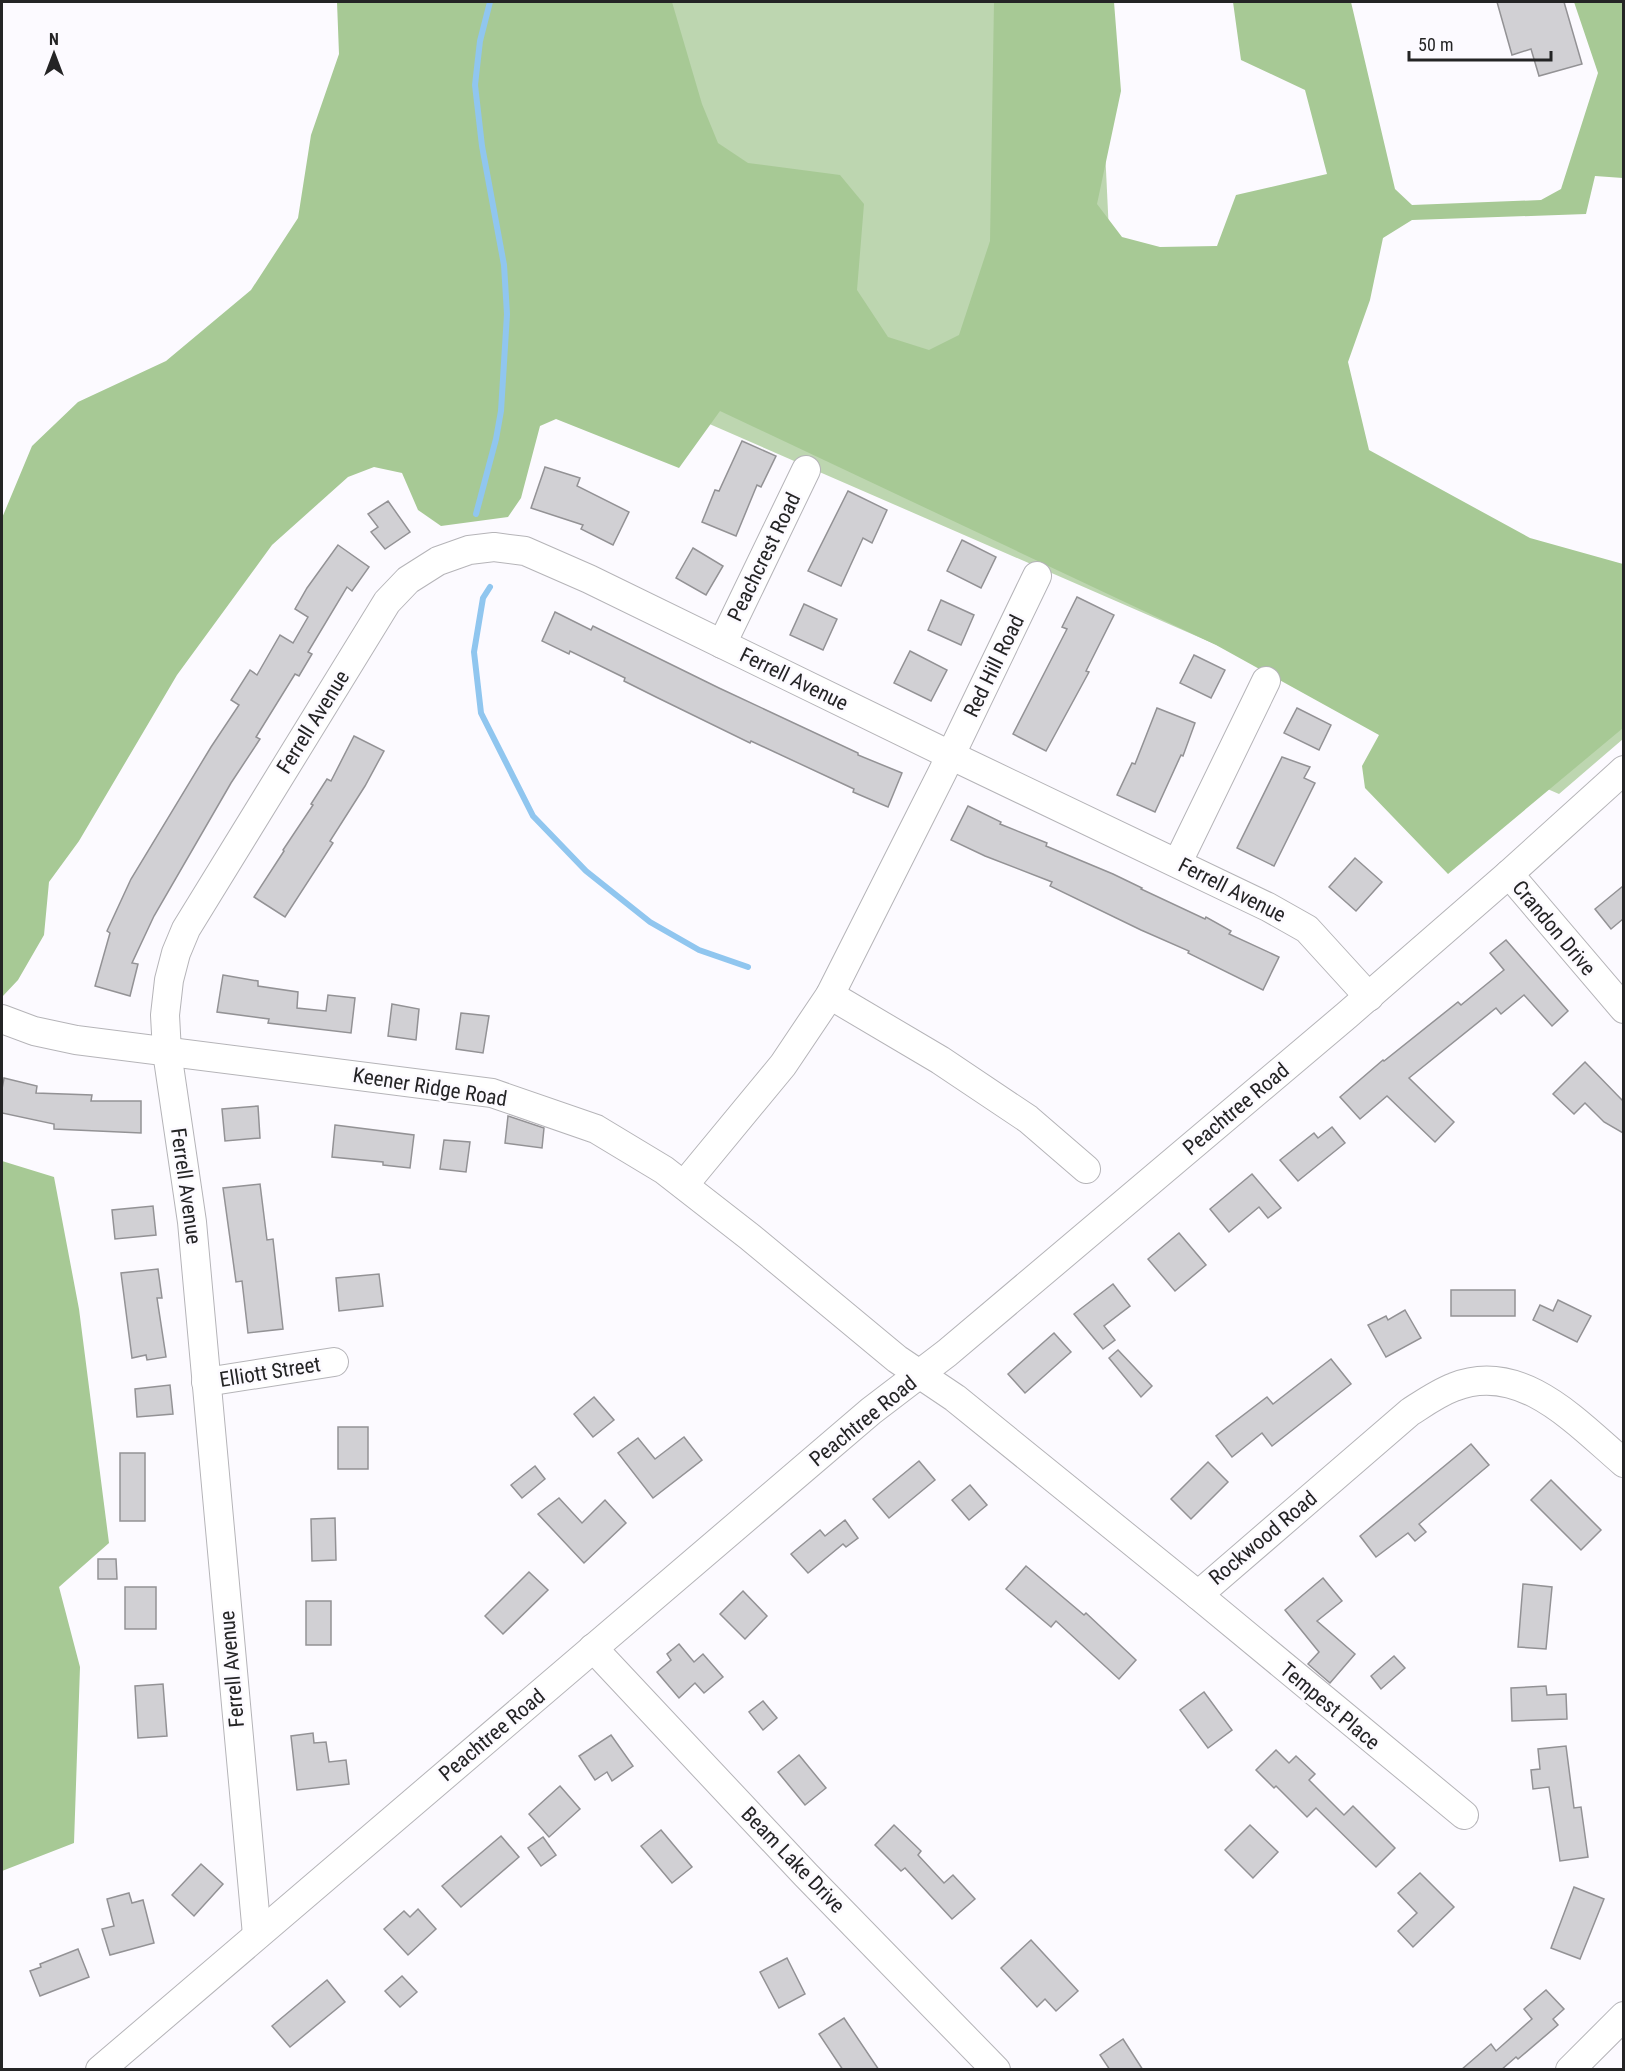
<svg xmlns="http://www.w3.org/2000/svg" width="1625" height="2071" viewBox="0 0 1625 2071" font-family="'Roboto Condensed',sans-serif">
<rect width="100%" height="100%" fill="#fcfaff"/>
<!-- green -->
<polygon fill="#bdd6b0" points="354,2 1098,2 1120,464 1623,574 1623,739 1559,794 413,295"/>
<!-- forest -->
<g fill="#a7c995">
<polygon points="337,2 672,2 702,104 718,143 748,163 840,175 864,204 857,290 888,337 929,350 959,335 990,241 994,2 1114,2 1121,91 1097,204 1122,237 1160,247 1217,246 1236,195 1327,174 1305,90 1241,60 1233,2 1351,2 1395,189 1412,205 1541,200 1561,189 1598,73 1574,2 1623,2 1623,178 1595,176 1586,214 1412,220 1383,238 1370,300 1348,362 1369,450 1530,538 1623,564 1623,728 1448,874 1365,788 1362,766 1379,735 1216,645 720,411 679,468 556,419 540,426 521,498 508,517 441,526 418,510 402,473 374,467 348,477 272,545 177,675 79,841 49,882 44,935 18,980 2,997 2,518 32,446 78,402 166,361 251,290 298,218 311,135 339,54"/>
<polygon points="2,1161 54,1177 79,1309 109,1543 59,1587 80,1667 74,1843 2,1871"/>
</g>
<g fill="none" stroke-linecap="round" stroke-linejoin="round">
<!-- stream -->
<g stroke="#90c6ef" stroke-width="6">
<polyline points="476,514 496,439 501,411 507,314 504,265 482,146 475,85 480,41 490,2"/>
<polyline points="490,587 483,598 474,652 481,713 533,816 586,871 650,922 699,950 748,967"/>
</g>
</g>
<!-- building -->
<g fill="#d1d0d4" stroke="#939295" stroke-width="1.5">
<polygon points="1497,2 1564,2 1582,64 1539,76 1531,49 1512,55"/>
<polygon points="742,441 776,456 761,487 757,485 736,536 702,522 715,490 719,491"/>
<polygon points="545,467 580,478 577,486 629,512 613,545 581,529 583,525 531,508"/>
<polygon points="848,491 887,510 872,543 863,538 841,586 808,571"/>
<polygon points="388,501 410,532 385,549 371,532 378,527 368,514"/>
<polygon points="962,540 996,557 981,588 947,571"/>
<polygon points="338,545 369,567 352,591 347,587 308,652 312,654 299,676 295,674 256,737 260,739 231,783 154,916 132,963 138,964 130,996 95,986 110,933 107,931 131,879 211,747 239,705 231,700 250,670 257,675 280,635 293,643 308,617 295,609 307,588"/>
<polygon points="693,548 723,566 706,595 676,578"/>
<polygon points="1077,597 1114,615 1086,671 1089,672 1046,751 1013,734 1067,629 1062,627"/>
<polygon points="941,600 974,615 961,645 928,630"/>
<polygon points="804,604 837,619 823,650 790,635"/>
<polygon points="555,612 591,630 593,626 719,688 858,753 858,755 902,773 888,807 853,792 854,789 751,741 750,743 656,697 624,681 625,678 570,651 569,654 542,641"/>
<polygon points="910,651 947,670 931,701 894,683"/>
<polygon points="1194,655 1225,670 1211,698 1180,683"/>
<polygon points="1157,708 1195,723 1183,756 1181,755 1155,812 1117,795 1132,763 1135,764"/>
<polygon points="1297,708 1331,725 1319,750 1284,733"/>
<polygon points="354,736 384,751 365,786 330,841 333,843 285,917 254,897 284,851 283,850 313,805 311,804 327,779 331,781"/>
<polygon points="1282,757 1310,767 1304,778 1315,783 1274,866 1237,848"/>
<polygon points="968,806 1001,822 1000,824 1047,843 1046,846 1113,874 1142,888 1141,889 1205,919 1206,917 1231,931 1229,934 1279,957 1263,990 1188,953 1189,951 1141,930 1050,886 1052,882 985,856 951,840"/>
<polygon points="1355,858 1382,882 1356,911 1329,887"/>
<polygon points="1623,886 1623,919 1611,929 1595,909"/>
<polygon points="1506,940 1568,1011 1552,1026 1524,995 1501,1014 1496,1008 1409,1078 1454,1122 1435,1142 1387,1096 1360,1119 1340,1097 1383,1060 1384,1061 1458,1002 1461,1005 1504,970 1490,953"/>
<polygon points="223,975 258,981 258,986 298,992 297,1008 326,1011 328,995 355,998 351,1033 268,1023 269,1019 217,1012"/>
<polygon points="392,1004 419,1009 416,1040 388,1036"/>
<polygon points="461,1013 489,1016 483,1053 456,1049"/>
<polygon points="1585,1062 1623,1101 1623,1133 1604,1122 1585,1103 1574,1114 1553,1094"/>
<polygon points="4,1078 37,1086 36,1093 92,1095 91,1101 141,1101 141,1133 54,1129 54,1124 2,1113 2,1089"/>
<polygon points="258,1106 260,1138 225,1141 222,1109"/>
<polygon points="508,1116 544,1128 542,1148 505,1143"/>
<polygon points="335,1125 414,1135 410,1168 383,1165 383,1162 332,1157"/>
<polygon points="1332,1127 1345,1143 1298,1181 1280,1160 1314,1133 1318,1138"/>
<polygon points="444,1140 470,1142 466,1172 440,1169"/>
<polygon points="1252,1174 1281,1208 1268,1218 1259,1207 1229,1232 1210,1209"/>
<polygon points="260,1184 267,1240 273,1239 283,1329 248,1333 242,1281 236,1282 223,1188"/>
<polygon points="153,1206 156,1235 115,1239 112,1210"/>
<polygon points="1179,1233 1206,1265 1175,1291 1148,1259"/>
<polygon points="158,1269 162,1298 157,1298 166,1357 147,1360 146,1355 132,1358 121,1273"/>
<polygon points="379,1274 383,1306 339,1311 336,1278"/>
<polygon points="1113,1284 1130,1306 1104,1326 1115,1340 1103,1349 1074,1314"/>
<rect x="1451" y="1290" width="64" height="26"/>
<polygon points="1558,1300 1591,1316 1577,1342 1533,1320 1540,1305 1553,1311"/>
<polygon points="1405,1310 1421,1338 1386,1357 1368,1325 1386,1316 1388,1320"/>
<polygon points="1054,1333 1071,1352 1025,1393 1008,1374"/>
<polygon points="1118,1350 1152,1386 1141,1397 1109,1358"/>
<polygon points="1331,1359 1351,1384 1272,1446 1262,1433 1232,1457 1216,1436 1267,1397 1273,1404"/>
<polygon points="170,1385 173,1414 137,1417 135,1389"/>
<polygon points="594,1397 614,1420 593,1437 574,1414"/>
<rect x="338" y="1427" width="30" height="42"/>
<polygon points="684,1437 702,1460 653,1498 618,1453 638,1438 655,1459"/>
<polygon points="1471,1444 1489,1465 1419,1524 1426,1532 1415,1541 1408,1533 1376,1557 1360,1536"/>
<rect x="120" y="1453" width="25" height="68"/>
<polygon points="919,1461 935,1480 889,1518 873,1499"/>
<polygon points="1208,1462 1228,1482 1191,1519 1171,1499"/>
<polygon points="535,1466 545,1479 522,1498 511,1485"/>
<polygon points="1551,1480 1601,1530 1581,1550 1531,1500"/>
<polygon points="970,1485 987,1505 969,1520 952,1500"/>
<polygon points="559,1498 582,1523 605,1500 626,1523 584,1563 538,1514"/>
<polygon points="335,1518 336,1560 312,1561 311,1519"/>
<polygon points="845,1520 858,1538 846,1547 843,1544 808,1573 791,1554 820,1530 825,1536"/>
<polygon points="98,1559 116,1559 117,1579 98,1579"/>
<polygon points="1026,1566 1084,1615 1086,1613 1136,1660 1119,1679 1056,1621 1051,1627 1006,1589"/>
<polygon points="529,1572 548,1590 503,1634 485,1616"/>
<polygon points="1323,1578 1342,1601 1317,1621 1355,1654 1330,1683 1308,1664 1319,1652 1285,1610"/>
<polygon points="1523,1584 1552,1587 1546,1649 1518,1647"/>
<rect x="125" y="1587" width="31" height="42"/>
<polygon points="743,1591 767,1616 745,1639 720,1614"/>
<rect x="306" y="1601" width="25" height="44"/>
<polygon points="679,1644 694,1662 703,1654 723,1677 704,1693 695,1683 679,1698 657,1672 671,1660 667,1654"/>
<polygon points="1394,1656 1405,1668 1381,1689 1371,1676"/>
<polygon points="163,1684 167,1736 138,1738 135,1686"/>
<polygon points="1546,1686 1547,1695 1566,1694 1567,1719 1512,1721 1511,1688"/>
<polygon points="1204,1692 1232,1730 1208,1748 1180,1710"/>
<polygon points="763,1701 777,1718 763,1730 749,1712"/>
<polygon points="313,1733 314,1743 326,1742 329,1762 346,1760 349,1784 297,1790 291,1736"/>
<polygon points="611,1735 633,1766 612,1781 607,1772 595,1780 579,1756"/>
<polygon points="1566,1746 1574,1808 1581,1807 1588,1857 1560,1861 1549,1787 1533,1789 1531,1770 1540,1769 1538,1749"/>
<polygon points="1276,1750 1289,1763 1296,1756 1315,1774 1309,1780 1344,1815 1353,1806 1395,1848 1376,1867 1316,1808 1307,1817 1276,1786 1274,1788 1256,1770"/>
<polygon points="799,1755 826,1788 805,1805 778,1772"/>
<polygon points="560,1786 580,1809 549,1837 529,1814"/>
<polygon points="894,1825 921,1851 918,1855 944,1883 953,1875 975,1899 952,1919 905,1868 901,1871 875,1845"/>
<polygon points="1250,1825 1278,1852 1253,1878 1225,1850"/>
<polygon points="661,1830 692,1867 672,1883 641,1846"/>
<polygon points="501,1836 519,1857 461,1907 442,1886"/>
<polygon points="543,1837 556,1855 541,1866 528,1848"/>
<polygon points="201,1864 223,1884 194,1916 172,1895"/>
<polygon points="1420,1873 1454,1907 1413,1947 1398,1931 1417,1913 1398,1893"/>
<polygon points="1574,1887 1604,1899 1580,1959 1551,1948"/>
<polygon points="129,1893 132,1903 143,1900 154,1943 110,1955 102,1929 114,1926 107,1899"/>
<polygon points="418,1909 436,1929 408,1955 384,1929 404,1911 410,1917"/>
<polygon points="1031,1940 1078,1991 1056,2011 1045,1999 1037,2007 1001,1968"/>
<polygon points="78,1949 89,1977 40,1996 30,1971 41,1967 40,1964"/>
<polygon points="787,1958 805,1994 779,2008 760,1972"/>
<polygon points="402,1976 417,1992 400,2007 385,1991"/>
<polygon points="327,1980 345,2002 290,2047 272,2026"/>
<polygon points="1546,1990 1564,2009 1553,2019 1558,2025 1518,2059 1516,2057 1501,2070 1461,2070 1491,2044 1496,2051 1532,2019 1524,2009"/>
<polygon points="844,2018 879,2070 843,2070 819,2034"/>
<polygon points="1123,2039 1143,2070 1110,2070 1100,2055"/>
</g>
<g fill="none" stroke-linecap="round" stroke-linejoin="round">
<!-- minor casing -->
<g stroke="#b5b4b8" stroke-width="30">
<g id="minor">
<polyline points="722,644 806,470"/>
<polyline points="1178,862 1266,681"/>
<polyline points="1509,874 1624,1009"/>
<polyline points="830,995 940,1060 1028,1119 1086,1169"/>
<polyline points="2,1019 34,1031 76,1040 492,1093 596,1129 664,1170 750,1237 897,1359 955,1398 1198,1595 1464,1815"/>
<polyline points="684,1185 783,1065 830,995 942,773 1037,576"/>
<polyline points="206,1382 334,1362"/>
<path d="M 1198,1595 L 1410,1412 C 1424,1403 1438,1393 1454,1387 C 1521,1360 1577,1423 1624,1463"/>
<polyline points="593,1648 806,1875 996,2070"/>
<polyline points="257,1935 192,1222 167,1052 165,1015 169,980 176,953 186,929 387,602 408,580 438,561 469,550 494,547 525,551 589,579 950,755 1268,907 1307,929 1369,997"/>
<polyline points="100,2070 871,1411 947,1353 1347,1015 1509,874 1624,770"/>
<polyline points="1570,2070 1624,2016"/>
</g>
</g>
<!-- minor -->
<use href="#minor" stroke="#fff" stroke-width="28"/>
</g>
<g text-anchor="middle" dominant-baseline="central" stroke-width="5" stroke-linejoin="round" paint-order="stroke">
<!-- street labels -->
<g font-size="21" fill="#242425" stroke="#fcfaff">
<text transform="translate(764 557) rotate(-64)">Peachcrest Road</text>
<text transform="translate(994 666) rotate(-64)">Red Hill Road</text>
<text transform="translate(794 679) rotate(26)">Ferrell Avenue</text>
<text transform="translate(313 722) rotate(-58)">Ferrell Avenue</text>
<text transform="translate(1232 890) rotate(27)">Ferrell Avenue</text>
<text transform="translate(1554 928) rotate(50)">Crandon Drive</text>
<text transform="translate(430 1087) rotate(9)">Keener Ridge Road</text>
<text transform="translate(1236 1109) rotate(-40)">Peachtree Road</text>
<text transform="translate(186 1186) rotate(82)">Ferrell Avenue</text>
<text transform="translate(270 1372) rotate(-9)">Elliott Street</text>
<text transform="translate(863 1421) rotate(-39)">Peachtree Road</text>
<text transform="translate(1263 1538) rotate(-40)">Rockwood Road</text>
<text transform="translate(232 1669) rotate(-95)">Ferrell Avenue</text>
<text transform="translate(1330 1706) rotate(40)">Tempest Place</text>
<text transform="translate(492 1735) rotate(-40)">Peachtree Road</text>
<text transform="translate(793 1860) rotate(46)">Beam Lake Drive</text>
</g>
</g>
<!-- border -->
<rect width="1625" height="2071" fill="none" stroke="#242425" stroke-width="6"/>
<!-- north arrow -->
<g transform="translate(54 54)" stroke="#fcfaff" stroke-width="4.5" paint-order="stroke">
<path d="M0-4.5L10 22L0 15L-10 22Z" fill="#242425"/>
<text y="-9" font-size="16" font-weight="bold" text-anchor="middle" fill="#242425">N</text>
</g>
<!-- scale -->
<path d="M1409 51v9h142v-9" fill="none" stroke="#242425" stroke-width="3"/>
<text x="1418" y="51" font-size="18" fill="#242425" stroke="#fcfaff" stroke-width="4.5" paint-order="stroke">50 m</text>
</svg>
